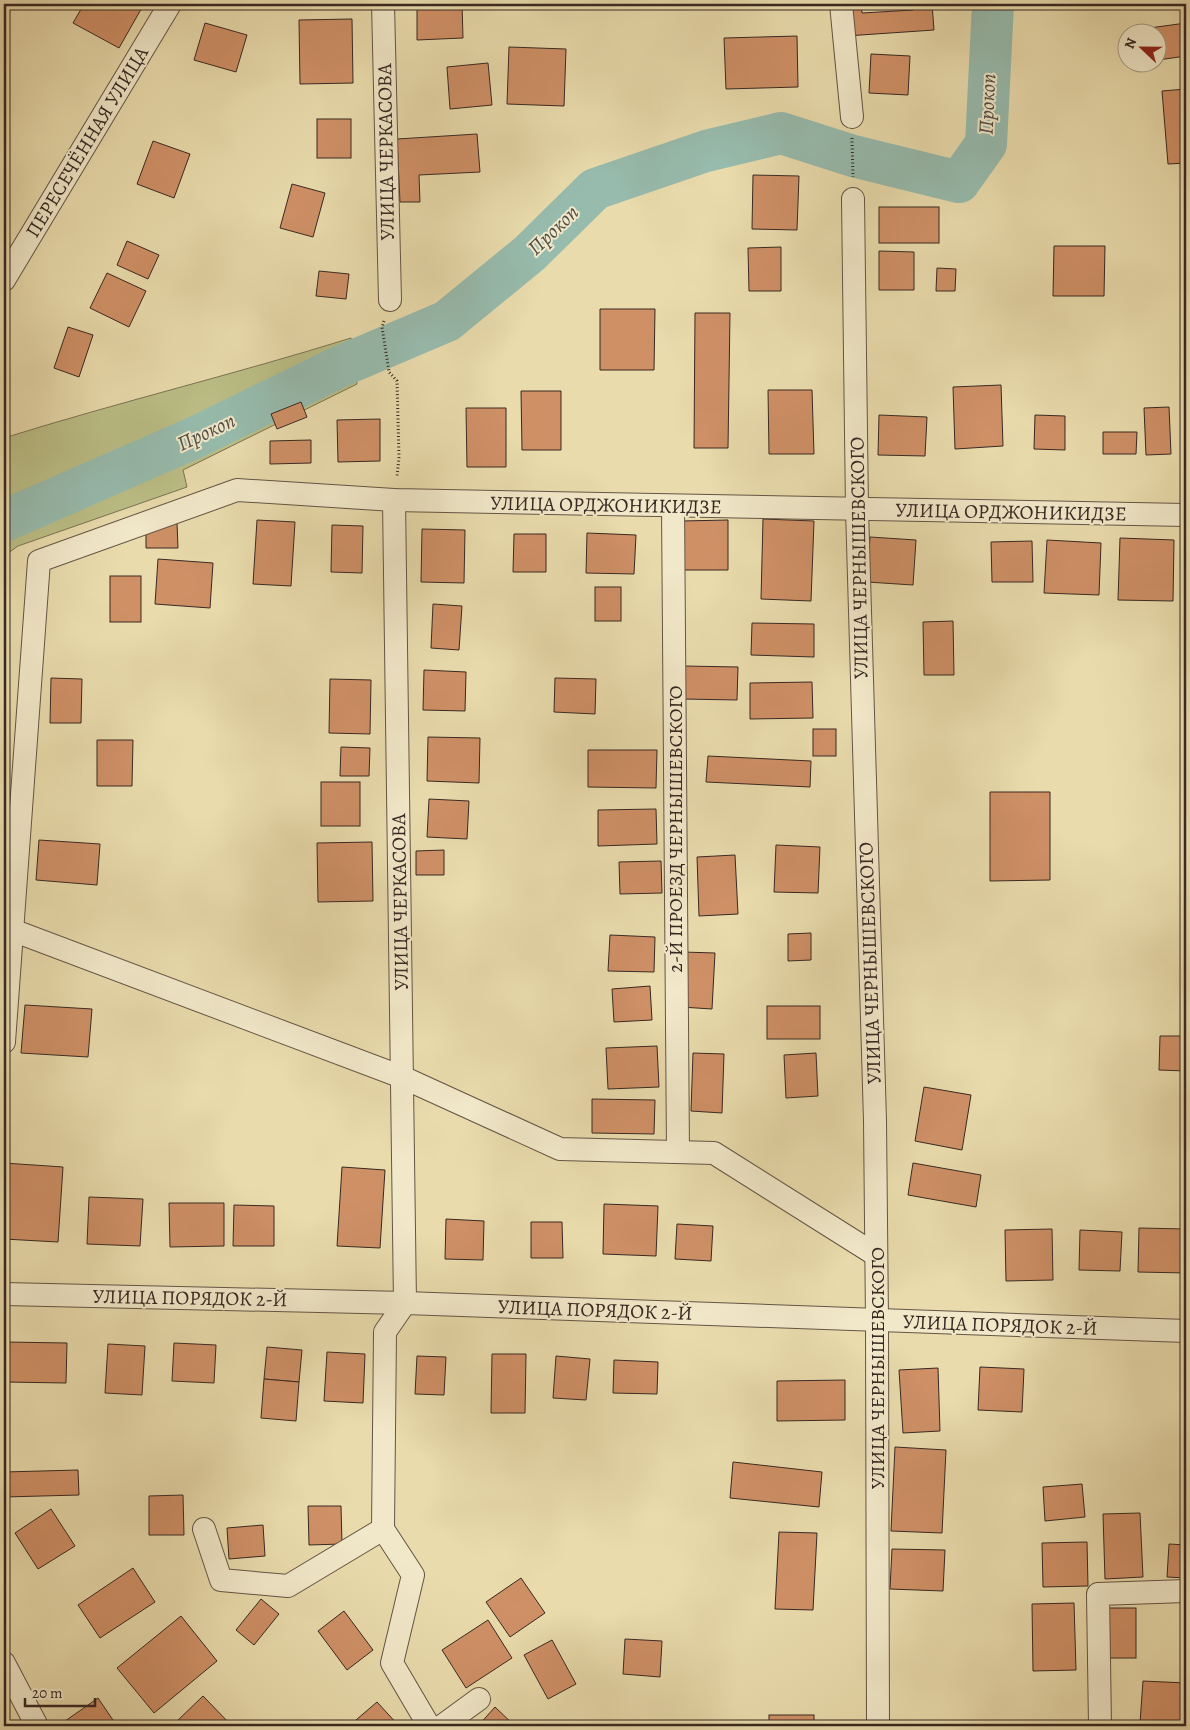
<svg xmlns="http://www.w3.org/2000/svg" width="1190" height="1730" viewBox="0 0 1190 1730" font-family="Alegreya,serif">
<rect width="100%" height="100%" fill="#e9dbac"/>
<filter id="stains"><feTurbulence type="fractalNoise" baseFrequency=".004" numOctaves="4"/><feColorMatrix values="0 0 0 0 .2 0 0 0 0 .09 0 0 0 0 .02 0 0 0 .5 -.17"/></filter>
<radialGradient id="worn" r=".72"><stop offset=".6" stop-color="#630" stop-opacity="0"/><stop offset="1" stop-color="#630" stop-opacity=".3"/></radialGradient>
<!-- green -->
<path fill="#bbbe86" stroke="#7a7354" d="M 351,338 L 357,384 L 183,470 L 187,487 L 18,546 L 4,556 L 4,438 C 119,402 236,374 351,338 Z"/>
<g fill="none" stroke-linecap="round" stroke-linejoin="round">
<!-- river -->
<polyline stroke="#97bbad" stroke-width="42" points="4,521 196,437 339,367 447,321 530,253 595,189 706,151 781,133 853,156 959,182 986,144 993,4"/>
</g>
<!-- building -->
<g fill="#cf9066" stroke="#382823">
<polygon points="84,4 144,4 119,48 73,23"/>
<polygon points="417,4 462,4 463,38 417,40"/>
<polygon points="844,4 861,4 862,13 913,10 913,4 932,4 934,30 846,36"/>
<polygon points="352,19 353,83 300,84 299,20"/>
<polygon points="205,23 247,35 236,72 194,60"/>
<polygon points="1186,23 1186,56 1158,60 1158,32 1142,32 1142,29"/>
<polygon points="797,36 798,87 726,89 724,38"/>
<polygon points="509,47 566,49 564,106 507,104"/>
<polygon points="871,54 910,56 908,95 869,93"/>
<polygon points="488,63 492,105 450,109 447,67"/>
<polygon points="1186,89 1186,163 1168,164 1162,91"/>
<rect x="317" y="119" width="34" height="39"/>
<polygon points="477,134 480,172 419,175 420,202 400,202 397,139"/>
<polygon points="153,141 190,154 174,198 137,184"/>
<polygon points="753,175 799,176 797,230 752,229"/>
<polygon points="292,184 325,193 313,237 280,228"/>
<rect x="879" y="207" width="60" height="36"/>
<polygon points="127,241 159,255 148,279 117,265"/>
<polygon points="1054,246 1105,246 1104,296 1053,296"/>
<polygon points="781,247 781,291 749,291 748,248"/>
<polygon points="879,251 914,252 914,290 879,290"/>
<polygon points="937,268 956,269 955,291 936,291"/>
<polygon points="319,271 349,274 346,299 316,296"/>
<polygon points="107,273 146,291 129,327 90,308"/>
<polygon points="600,309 655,309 654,370 600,370"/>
<polygon points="695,313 730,313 728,448 694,448"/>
<polygon points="68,327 93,335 79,377 54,368"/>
<polygon points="1001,385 1003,446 955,449 953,387"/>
<polygon points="768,390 812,390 814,454 769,454"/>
<polygon points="521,391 561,391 561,450 522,450"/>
<polygon points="301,402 307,417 277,429 271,414"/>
<polygon points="1169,407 1171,454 1146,455 1144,408"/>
<polygon points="466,408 506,408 506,467 467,467"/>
<polygon points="879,415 927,417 925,456 878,455"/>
<polygon points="1035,415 1065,416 1065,450 1034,449"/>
<polygon points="380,419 380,461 338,462 337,420"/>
<polygon points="1103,432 1137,432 1136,454 1103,454"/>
<polygon points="311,440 311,463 270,464 270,441"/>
<polygon points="763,519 814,521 811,601 761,599"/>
<polygon points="257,520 295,522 291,586 253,584"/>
<polygon points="728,520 728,570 682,570 682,521"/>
<polygon points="146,523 177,523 178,548 146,548"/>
<polygon points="332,525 363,526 362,573 331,572"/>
<polygon points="422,529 465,530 464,583 421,582"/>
<polygon points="587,533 636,535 634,574 586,573"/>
<polygon points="514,534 546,534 546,572 513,572"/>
<polygon points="870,537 916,540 913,585 867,582"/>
<polygon points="1120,538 1174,540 1173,601 1118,600"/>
<polygon points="1047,540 1101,543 1099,595 1044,593"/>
<polygon points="1032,541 1033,582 992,582 991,542"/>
<polygon points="158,559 213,563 210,608 155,604"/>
<rect x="110" y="576" width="31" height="46"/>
<rect x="595" y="587" width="26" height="34"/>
<polygon points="433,604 462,606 459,650 431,648"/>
<polygon points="953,621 954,675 924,675 923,622"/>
<polygon points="752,623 814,624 814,657 751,655"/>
<polygon points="684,666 738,667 737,700 683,699"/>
<polygon points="424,670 466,672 465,711 423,710"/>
<polygon points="51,678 82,679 81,723 50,723"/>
<polygon points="555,678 596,679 595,714 554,712"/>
<polygon points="330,679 371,680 370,734 329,733"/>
<polygon points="812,682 813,718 750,719 750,683"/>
<rect x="813" y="729" width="23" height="27"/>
<polygon points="428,737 480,738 479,783 427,781"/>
<polygon points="97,740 133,740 132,786 97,786"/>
<polygon points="341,747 370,748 369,776 340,776"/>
<polygon points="588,750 657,750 656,788 588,787"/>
<polygon points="708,756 811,761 810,787 706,782"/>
<rect x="321" y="782" width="39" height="44"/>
<polygon points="990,792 1050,792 1050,880 990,881"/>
<polygon points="429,799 469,801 467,839 427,837"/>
<polygon points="656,809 657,844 598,846 598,810"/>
<polygon points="39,840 100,844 97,885 36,880"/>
<polygon points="372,842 373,901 318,902 317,843"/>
<polygon points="776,845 820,847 818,893 774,892"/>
<polygon points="444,850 444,875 416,875 416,851"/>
<polygon points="735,855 738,914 699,916 697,857"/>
<polygon points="661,861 662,893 620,894 619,862"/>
<polygon points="811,933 811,960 788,961 788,934"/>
<polygon points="610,935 655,937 654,972 608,971"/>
<polygon points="683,952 715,953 712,1009 681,1007"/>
<polygon points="650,986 652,1020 614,1022 612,989"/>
<polygon points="25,1005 92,1009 88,1057 21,1053"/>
<rect x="767" y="1006" width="53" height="33"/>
<polygon points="1160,1036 1186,1036 1186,1071 1159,1070"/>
<polygon points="657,1046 659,1087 608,1089 606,1048"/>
<polygon points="693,1053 724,1054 722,1113 691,1111"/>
<polygon points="816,1053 818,1096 786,1098 784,1055"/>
<polygon points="924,1087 971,1095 962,1150 915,1141"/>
<polygon points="592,1099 655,1100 654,1134 592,1133"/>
<polygon points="4,1163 63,1167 58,1242 4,1239"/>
<polygon points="913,1163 981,1175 976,1207 908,1195"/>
<polygon points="342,1167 385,1170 380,1248 337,1246"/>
<polygon points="89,1197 143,1199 140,1246 87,1244"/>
<polygon points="169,1203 224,1203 224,1246 170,1247"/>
<polygon points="604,1204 658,1206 656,1256 603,1254"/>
<polygon points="234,1205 274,1206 274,1246 233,1246"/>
<polygon points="446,1219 484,1221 483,1260 445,1259"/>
<polygon points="531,1222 562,1222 563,1258 531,1258"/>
<polygon points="677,1224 713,1226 711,1261 675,1259"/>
<polygon points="1139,1228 1186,1229 1186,1273 1138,1272"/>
<polygon points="1052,1229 1053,1280 1006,1281 1005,1230"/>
<polygon points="1080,1230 1122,1232 1120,1271 1079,1270"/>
<polygon points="5,1342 67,1343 66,1383 5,1382"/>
<polygon points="174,1343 216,1345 214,1383 172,1381"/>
<polygon points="108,1344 145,1346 142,1395 105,1393"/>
<polygon points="267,1347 302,1350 299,1382 264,1379"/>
<polygon points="327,1352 365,1354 363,1403 324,1401"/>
<polygon points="492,1354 526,1354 525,1413 491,1413"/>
<polygon points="417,1356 446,1357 444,1395 415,1394"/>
<polygon points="556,1356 590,1359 586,1400 553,1398"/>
<polygon points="614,1360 658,1362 657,1394 613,1393"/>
<polygon points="980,1367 1024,1369 1022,1412 978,1410"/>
<polygon points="938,1368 940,1431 903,1433 899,1370"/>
<polygon points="264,1379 299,1382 296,1421 261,1418"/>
<polygon points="845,1380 845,1420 777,1421 777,1381"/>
<polygon points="895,1447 946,1450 942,1533 891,1531"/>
<polygon points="733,1462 822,1472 819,1507 730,1498"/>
<polygon points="78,1470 79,1495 4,1497 4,1472"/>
<polygon points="1082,1484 1085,1517 1045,1521 1043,1487"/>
<polygon points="183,1495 184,1535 149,1535 149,1496"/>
<polygon points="308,1506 341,1506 342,1544 309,1545"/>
<polygon points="51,1509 75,1546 38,1569 15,1533"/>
<polygon points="1140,1513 1143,1577 1105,1579 1103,1514"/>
<polygon points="263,1525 265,1556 229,1559 227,1528"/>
<polygon points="779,1532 817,1533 813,1610 775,1609"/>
<polygon points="1087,1542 1088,1586 1043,1587 1042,1543"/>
<polygon points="1169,1544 1186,1545 1186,1578 1167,1577"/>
<polygon points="892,1549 945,1550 943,1591 890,1589"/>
<polygon points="133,1568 155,1602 100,1638 78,1605"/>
<polygon points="521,1578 545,1613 510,1637 486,1602"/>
<polygon points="261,1599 279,1614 254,1645 236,1630"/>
<polygon points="1074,1603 1076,1670 1033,1671 1032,1604"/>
<rect x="1106" y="1608" width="30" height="50"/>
<polygon points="344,1611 373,1650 347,1670 318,1631"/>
<polygon points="181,1616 217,1661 154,1713 117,1668"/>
<polygon points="488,1620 512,1658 466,1688 442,1650"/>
<polygon points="625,1639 662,1641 660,1677 623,1674"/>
<polygon points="552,1640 576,1684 548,1699 524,1655"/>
<polygon points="1143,1681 1186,1683 1186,1726 1140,1723"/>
<polygon points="203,1696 232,1726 176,1726 174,1724"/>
<polygon points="98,1698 117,1726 58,1726"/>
<polygon points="377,1702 399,1726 349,1726"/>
<polygon points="495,1707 515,1726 478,1726"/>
<rect x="769" y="1715" width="45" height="11"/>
</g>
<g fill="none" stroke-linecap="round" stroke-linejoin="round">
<!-- minor casing -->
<g stroke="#645545" stroke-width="24">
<g id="minor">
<polyline points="383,4 390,300"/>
<polyline points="841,4 852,117"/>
<polyline points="853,199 857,509 875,1121 877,1321 878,1726"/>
<polyline points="4,280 170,4"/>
<polyline points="394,500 405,1303 385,1332 383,1529 413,1575 392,1663 429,1726"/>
<polyline points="673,506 678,1152"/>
<polyline points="4,930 12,930 402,1077 560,1149 714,1153 876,1255"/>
<polyline points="4,1042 39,561 237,490 394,500 1186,515"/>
<polyline points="4,1294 405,1303 1186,1331"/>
<polyline points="204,1529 221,1580 288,1586 383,1529"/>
<polyline points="4,1663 37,1726"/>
<polyline points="442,1726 479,1699"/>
<polyline points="1100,1726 1098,1594 1186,1591"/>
</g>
</g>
<!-- path -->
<g stroke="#382823" stroke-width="3" stroke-dasharray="1 2.5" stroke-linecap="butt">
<polyline points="852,138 853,177"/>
<polyline points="384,321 382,327 389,372 397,381 399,457 397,477"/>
</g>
<!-- minor -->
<use href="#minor" stroke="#f1e8c9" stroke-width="22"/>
</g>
<g text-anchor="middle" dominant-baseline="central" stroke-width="4" stroke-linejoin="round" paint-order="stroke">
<!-- street labels -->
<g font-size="20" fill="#382823" stroke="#f1e8c9">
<text transform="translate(87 142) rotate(-59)">ПЕРЕСЕЧЁННАЯ УЛИЦА</text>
<text transform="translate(386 152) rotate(-91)">УЛИЦА ЧЕРКАСОВА</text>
<text transform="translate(606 505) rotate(1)">УЛИЦА ОРДЖОНИКИДЗЕ</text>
<text transform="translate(1011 512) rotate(1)">УЛИЦА ОРДЖОНИКИДЗЕ</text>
<text transform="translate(859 558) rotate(-91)">УЛИЦА ЧЕРНЫШЕВСКОГО</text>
<text transform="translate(675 829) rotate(-90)">2-Й ПРОЕЗД ЧЕРНЫШЕВСКОГО</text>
<text transform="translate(400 902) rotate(-91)">УЛИЦА ЧЕРКАСОВА</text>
<text transform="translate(870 963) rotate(-92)">УЛИЦА ЧЕРНЫШЕВСКОГО</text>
<text transform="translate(190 1298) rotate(1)">УЛИЦА ПОРЯДОК 2-Й</text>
<text transform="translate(595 1310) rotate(2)">УЛИЦА ПОРЯДОК 2-Й</text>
<text transform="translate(1000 1325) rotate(2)">УЛИЦА ПОРЯДОК 2-Й</text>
<text transform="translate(877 1368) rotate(-90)">УЛИЦА ЧЕРНЫШЕВСКОГО</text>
</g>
<!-- water labels -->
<g font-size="21" font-style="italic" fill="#504d46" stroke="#f1e8c9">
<text transform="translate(987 104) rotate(-87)">Прокоп</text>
<text transform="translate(553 230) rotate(-44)">Прокоп</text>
<text transform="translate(206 432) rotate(-25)">Прокоп</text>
</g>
</g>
<!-- margin -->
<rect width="1190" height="1730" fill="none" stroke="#e9dbac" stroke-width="20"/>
<rect x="5" y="5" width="1180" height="1720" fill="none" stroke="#382823" stroke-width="2.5"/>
<rect x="10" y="10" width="1170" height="1710" fill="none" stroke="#382823"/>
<!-- north arrow -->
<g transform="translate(1142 48) rotate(292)"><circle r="24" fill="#f1e8c9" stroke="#a79b87"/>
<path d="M0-4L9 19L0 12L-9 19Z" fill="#8f2418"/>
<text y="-8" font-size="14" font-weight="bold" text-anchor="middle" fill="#382823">N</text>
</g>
<!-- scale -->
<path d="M25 1698v8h70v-8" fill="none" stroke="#382823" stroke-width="2.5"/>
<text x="32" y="1698" font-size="15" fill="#382823" stroke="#f1e8c9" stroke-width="4" paint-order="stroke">20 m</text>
<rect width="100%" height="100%" filter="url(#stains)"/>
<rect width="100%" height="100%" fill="url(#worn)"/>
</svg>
